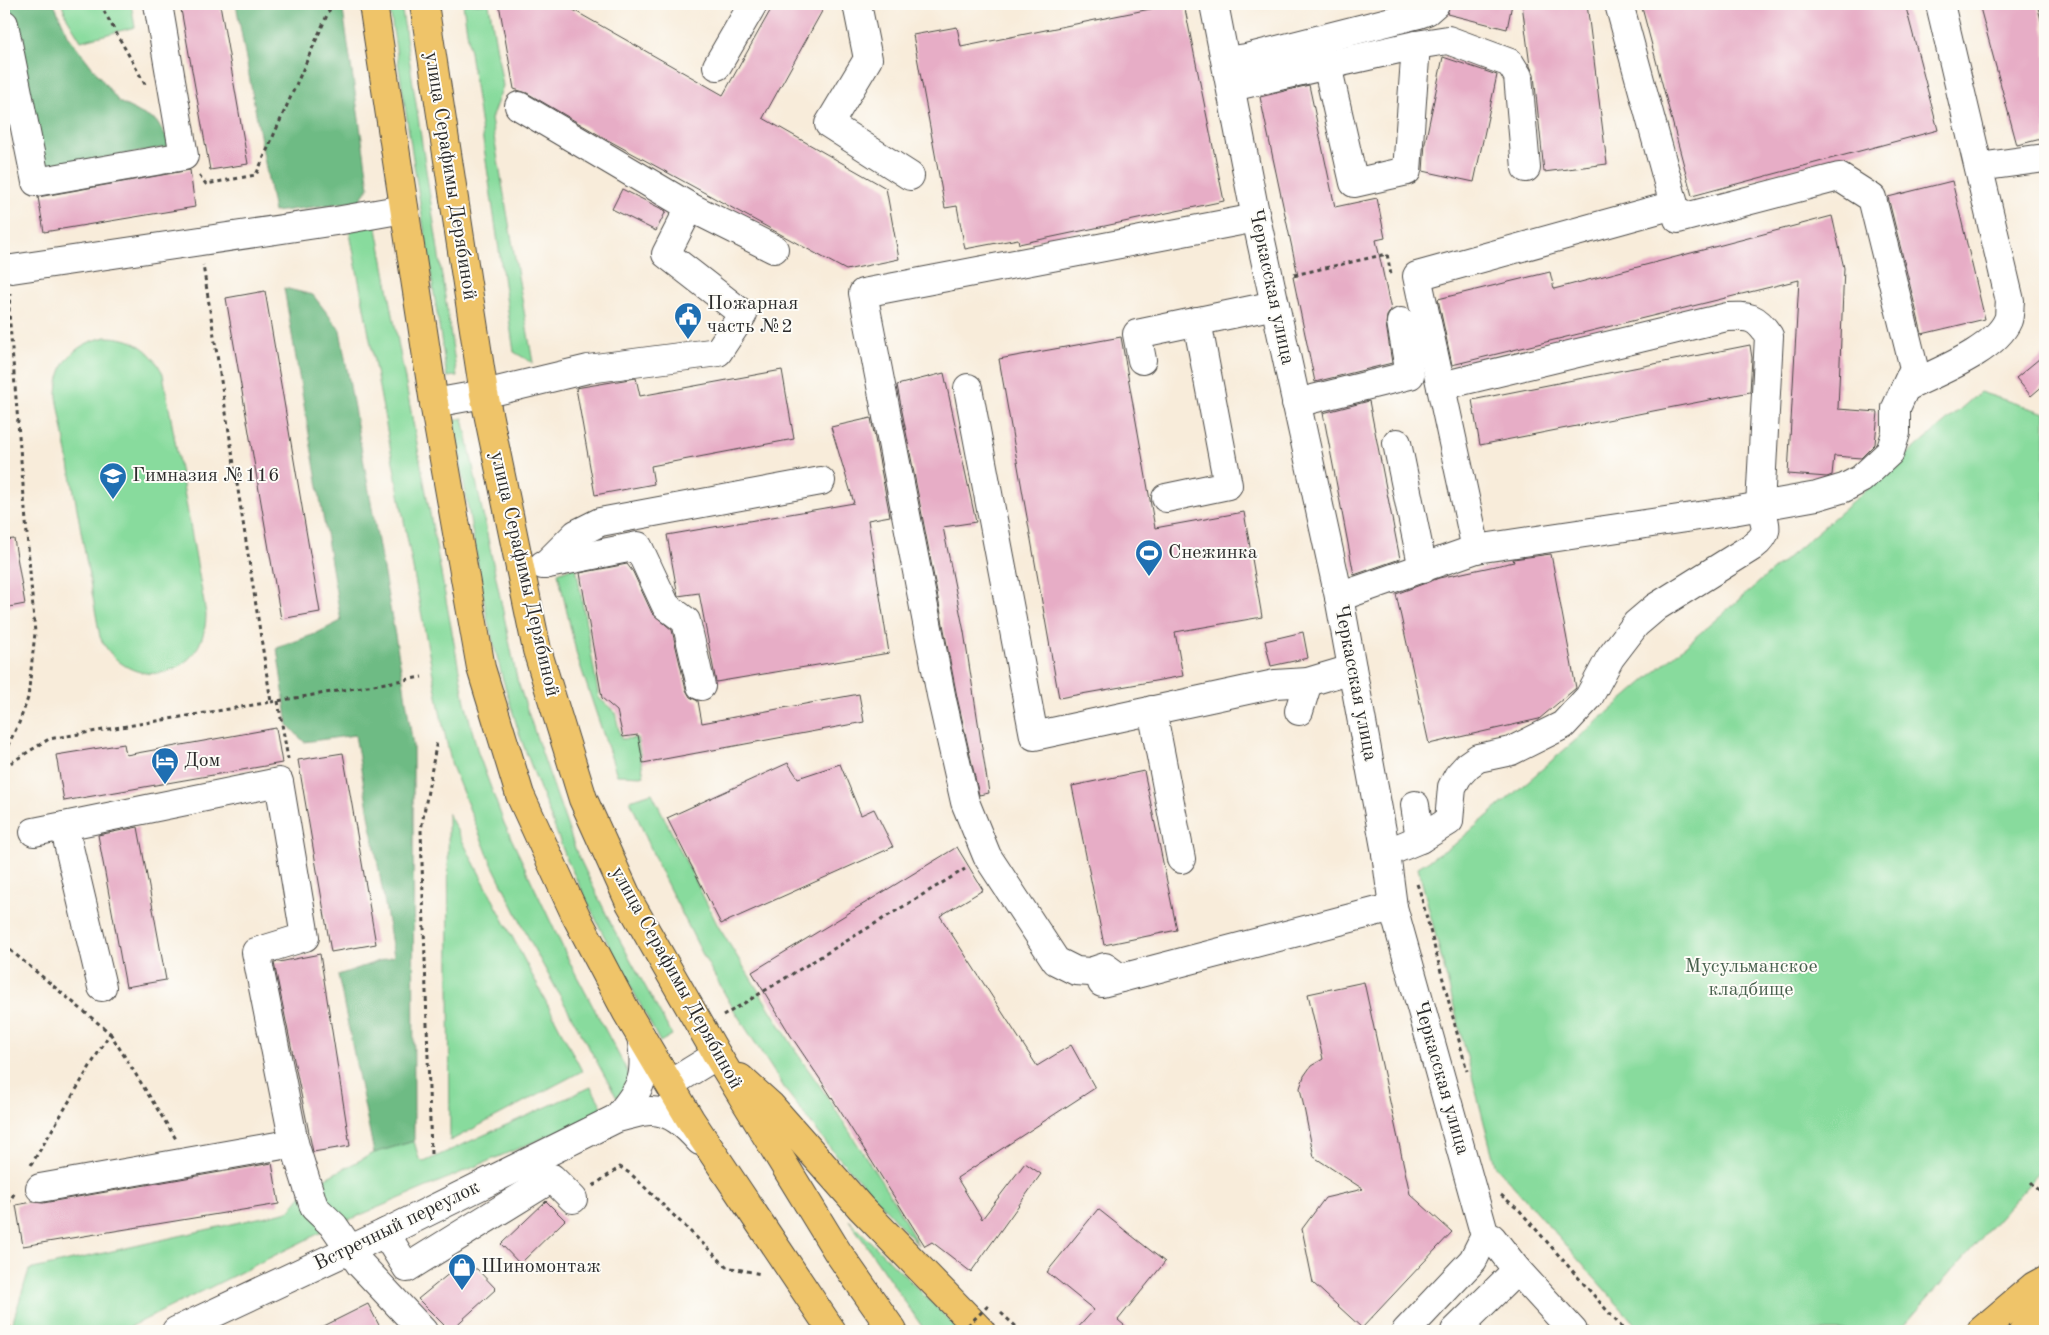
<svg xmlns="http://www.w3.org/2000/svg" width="2049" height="1335" viewBox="0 0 2049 1335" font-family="'Old Standard TT',serif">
<rect width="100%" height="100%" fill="#fdfcf7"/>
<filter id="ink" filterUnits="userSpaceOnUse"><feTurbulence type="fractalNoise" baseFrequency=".02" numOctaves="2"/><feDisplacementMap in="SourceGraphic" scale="10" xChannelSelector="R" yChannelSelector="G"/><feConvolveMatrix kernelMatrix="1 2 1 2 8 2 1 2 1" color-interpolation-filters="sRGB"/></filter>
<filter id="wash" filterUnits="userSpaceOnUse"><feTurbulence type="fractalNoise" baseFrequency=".0096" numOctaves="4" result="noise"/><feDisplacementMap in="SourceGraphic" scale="20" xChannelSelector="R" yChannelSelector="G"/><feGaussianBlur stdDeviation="1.12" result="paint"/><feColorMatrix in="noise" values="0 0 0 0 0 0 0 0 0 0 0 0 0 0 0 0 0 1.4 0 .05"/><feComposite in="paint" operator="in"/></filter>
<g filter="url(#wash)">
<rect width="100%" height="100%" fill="#f8ecda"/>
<!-- green -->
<g fill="#88db9d" stroke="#5a8364">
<polygon points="62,4 131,4 135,27 81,41 67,18"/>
<polygon points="389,4 401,4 457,376 447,377"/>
<polygon points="463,4 489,4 503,86 491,119 533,363 514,352"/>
<polygon points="376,223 465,702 478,753 504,823 572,967 632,1080 617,1098 534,949 490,860 452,766 440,712 349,228"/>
<path d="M 106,337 C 133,337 151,349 163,374 L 206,614 C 206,680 128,696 100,637 L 57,397 C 57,363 73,344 106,337 Z"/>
<polygon points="1980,392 2045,413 2045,1166 1899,1331 1641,1331 1495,1165 1418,867 1455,844"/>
<polygon points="463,418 517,679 535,733 576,851 612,926 672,1035 660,1042 602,932 567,860 521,739 503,680 487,618 453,420"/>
<polygon points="576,566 599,698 615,712 621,739 637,738 644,776 617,775 577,656 558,573"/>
<polygon points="652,793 718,926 803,1062 824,1092 894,1201 918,1245 831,1149 787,1092 734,1010 704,957 660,870 630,800"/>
<polygon points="448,813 582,1071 450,1141"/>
<polygon points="591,1087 605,1112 334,1226 122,1331 10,1331 29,1270 289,1211 308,1187 374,1153 414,1141 419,1159 424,1162"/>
<polygon points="849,1220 960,1331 925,1331"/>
</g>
<!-- forest -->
<g fill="#6ebb84" stroke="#4c7358">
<polygon points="7,4 54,4 69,37 119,102 156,121 173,146 39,169"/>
<polygon points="236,4 342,4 369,187 359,201 274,212"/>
<polygon points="284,288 313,295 340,330 403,680 413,746 414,1141 374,1153 338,975 394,956 355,735 304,742 288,725 277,648 315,634 341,621"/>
</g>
<g id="blocks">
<!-- building -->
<g fill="#e7adc6">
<polygon points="180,4 220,4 248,164 210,170"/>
<polygon points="499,4 567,4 568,7 723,95 774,4 826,4 763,118 886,188 899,259 846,270 606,139 527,93 514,89"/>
<polygon points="1175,4 1184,4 1224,201 1019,244 1018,239 965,249 957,206 945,208 913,35 957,27 961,47"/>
<polygon points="1450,4 1512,4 1507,29 1447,14"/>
<polygon points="1522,4 1587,4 1607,164 1544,172 1534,75 1530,66"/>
<polygon points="1641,4 1905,4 1938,130 1692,196"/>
<polygon points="1979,4 2037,4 2045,36 2045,138 2017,145"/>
<polygon points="1443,57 1497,75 1474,182 1423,171 1425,143"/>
<polygon points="1309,85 1335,207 1377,198 1385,238 1376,240 1391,310 1387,316 1386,324 1392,363 1315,382 1293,277 1298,276 1260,97"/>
<polygon points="190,170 195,207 44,232 38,197"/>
<polygon points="1952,181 1985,319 1922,334 1888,197"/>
<polygon points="622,189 666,211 656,231 612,209"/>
<polygon points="1832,216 1844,268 1838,409 1878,412 1875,444 1861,458 1834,456 1832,475 1827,477 1788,474 1799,280 1452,365 1438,299 1550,272 1554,289"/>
<polygon points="265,291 320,612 281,619 226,298"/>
<polygon points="1121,337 1155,528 1244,512 1262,617 1175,632 1183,676 1059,698 999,359"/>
<polygon points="1750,345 1752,358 1750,392 1480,445 1472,400"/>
<polygon points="2045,354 2045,384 2031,396 2016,378"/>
<polygon points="782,370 794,439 651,466 654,484 595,495 576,388 636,378 640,396"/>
<polygon points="944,373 976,522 943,527 964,632 989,793 979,795 957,697 897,385"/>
<polygon points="1369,401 1400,559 1354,575 1323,413"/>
<polygon points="871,418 890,516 868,520 889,653 716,682 699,593 678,596 667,535 854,503 831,427"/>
<polygon points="14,539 25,604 4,608 4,540"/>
<polygon points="1551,554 1576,688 1539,719 1429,744 1396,594 1439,578 1514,562 1513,559"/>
<polygon points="627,564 633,572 652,613 672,630 686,690 690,697 698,701 702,723 859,694 864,722 643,763 638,735 623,737 617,711 602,698 580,573"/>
<polygon points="1303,632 1308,658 1271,666 1265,641"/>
<polygon points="276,728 282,763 64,801 56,755 124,744 126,755"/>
<polygon points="343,753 376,944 331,952 298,760"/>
<polygon points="788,763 798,778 840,764 861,815 874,809 893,847 721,924 667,818"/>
<polygon points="1144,771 1177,930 1104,945 1072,786"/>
<polygon points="138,827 166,980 126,987 98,835"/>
<polygon points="957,847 983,890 940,916 1037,1066 1071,1045 1095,1088 957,1178 982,1219 1025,1163 1041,1174 971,1272 932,1242 925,1246 820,1079 791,1036 752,972"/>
<polygon points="320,954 350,1146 313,1152 274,963"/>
<polygon points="1364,982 1410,1194 1452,1232 1362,1328 1313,1283 1302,1229 1325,1198 1363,1189 1314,1157 1300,1088 1304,1076 1311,1066 1323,1059 1308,994"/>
<polygon points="272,1163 279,1204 23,1246 16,1205 33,1202 43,1203"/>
<polygon points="546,1201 565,1220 520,1264 501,1244"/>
<polygon points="1098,1209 1165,1262 1118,1320 1131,1331 1075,1331 1094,1310 1047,1272"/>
<polygon points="456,1268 477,1269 496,1289 450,1331 418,1299"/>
<polygon points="368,1304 382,1331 314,1331"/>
</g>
</g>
</g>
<g filter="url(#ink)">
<use href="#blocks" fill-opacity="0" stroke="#4a4845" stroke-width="1"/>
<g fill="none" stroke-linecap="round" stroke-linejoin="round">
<!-- minor casing -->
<g stroke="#4a4845" stroke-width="30">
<g id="minor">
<polyline points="857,4 868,59 829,124 910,176"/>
<polyline points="1214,4 1256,218 1339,597 1386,853 1393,907 1485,1236 1473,1260 1406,1331"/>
<polyline points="4,24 36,182 184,156 158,4"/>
<polyline points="1226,61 1246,58 1419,14 1427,11 1435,4"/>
<polyline points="1327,65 1354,183 1407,171 1416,45"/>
<polyline points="717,66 753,4"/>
<polyline points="1231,87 1416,45 1448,40 1510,63 1518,76 1526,168"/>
<polyline points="519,106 690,207 774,249"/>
<polyline points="1979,167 2045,158"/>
<polyline points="12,269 336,221 404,209"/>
<polyline points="1142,360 1137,334 1275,305"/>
<polyline points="968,388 1034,736 1275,684 1308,682 1352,669"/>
<path d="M 1905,388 C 1934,373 1995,351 2008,320 C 2010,315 2009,307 2010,301 L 1940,4"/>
<polyline points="434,403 484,394 588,369 718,352 743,314 666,254 690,207"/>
<polyline points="1296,403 1410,375 1401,322"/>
<polyline points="1397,443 1423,569"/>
<polyline points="1166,498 1228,485 1197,321"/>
<polyline points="1476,549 1417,276 1674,205"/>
<polyline points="543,565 638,546 666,606 686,621 701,686"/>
<polyline points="545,565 576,534 600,522 821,481"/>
<polyline points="1339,597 1476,549 1733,511 1817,496 1844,488 1861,479 1890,452 1896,433 1896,408 1914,368 1872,198 1839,177 1678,219 1619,4"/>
<polyline points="1152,710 1181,859"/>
<polyline points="1299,711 1308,682"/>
<polyline points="1415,805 1420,839"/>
<polyline points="34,832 64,826"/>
<path d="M 1386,853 L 1420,839 L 1449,821 L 1452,787 L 1458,776 L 1468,765 L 1478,758 L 1511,751 L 1563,725 L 1589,697 L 1610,658 L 1636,624 L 1656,607 L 1752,547 C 1771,533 1766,526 1760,506 L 1769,336 C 1756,316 1749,316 1727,317 L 1441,386"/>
<polyline points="1120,978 1105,967 1090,972 1076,971 1056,961 987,856 965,802 942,700 863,293 1256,218"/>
<polyline points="1102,983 1393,907"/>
<polyline points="102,987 64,826 279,782 305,937 256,952 294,1143 314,1207 334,1226 360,1264 423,1331"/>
<polyline points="670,1084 717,1055"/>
<path d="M 617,1118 C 642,1086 648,1078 641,1036"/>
<polyline points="40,1188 294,1143"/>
<polyline points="385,1233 407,1268 552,1178 573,1199"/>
<polyline points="1485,1236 1492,1238 1517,1270 1573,1331"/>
<path d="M 176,1331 L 385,1233 L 617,1118 C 628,1116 640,1111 651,1111 C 672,1111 687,1127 700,1141"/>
<polyline points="1455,1331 1517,1270"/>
</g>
</g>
<!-- major casing -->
<g stroke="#4a4845" stroke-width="30">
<g id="major">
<polyline points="373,4 434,403 481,668 520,795 576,916 626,1011 690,1119 832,1331"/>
<polyline points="424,4 484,394 537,650 583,799 630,903 717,1055 837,1251 893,1331"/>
<polyline points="740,1078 771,1106 861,1208 981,1331"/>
<polyline points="1981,1331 2034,1286 2045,1280"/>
<polyline points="2023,1331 2045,1306"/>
</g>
</g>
<!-- path -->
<g stroke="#4a4845" stroke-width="3" stroke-dasharray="4 4" stroke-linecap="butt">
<polyline points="100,4 146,86"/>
<polyline points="199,175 206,184 256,175 332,4"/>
<polyline points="1294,275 1387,254 1391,275"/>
<polyline points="278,701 288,759"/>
<polyline points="271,702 422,677"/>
<polyline points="4,753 19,723 28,698 35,633 9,312 10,293"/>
<polyline points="4,767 49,739 271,702 203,265"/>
<polyline points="1417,884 1420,892 1467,1071"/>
<polyline points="4,945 110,1033 31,1165"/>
<polyline points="723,1016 965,869"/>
<polyline points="110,1033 176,1139"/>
<polyline points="431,1154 421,830 437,740"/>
<polyline points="2031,1182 2045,1196"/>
<polyline points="593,1186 620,1167 631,1174 727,1267 761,1274"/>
<polyline points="1501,1195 1520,1211 1625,1331"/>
<polyline points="4,1211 15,1192"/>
<polyline points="4,1302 10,1331"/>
<polyline points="1001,1313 1021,1331"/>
</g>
<!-- minor -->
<use href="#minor" stroke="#fff" stroke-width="28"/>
<!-- major -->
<use href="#major" stroke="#efc469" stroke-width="28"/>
<!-- path-bridge -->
<polyline stroke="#4a4845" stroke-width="3" stroke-dasharray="4 4" stroke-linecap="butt" points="962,1331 990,1304"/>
</g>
</g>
<!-- icons -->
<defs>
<g id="civic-pin" transform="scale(1.4375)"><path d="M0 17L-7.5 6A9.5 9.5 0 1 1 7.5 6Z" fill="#1f6fb2" stroke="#fdfcf7"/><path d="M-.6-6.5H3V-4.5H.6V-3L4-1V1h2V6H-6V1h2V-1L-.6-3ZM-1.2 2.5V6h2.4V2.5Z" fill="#fff"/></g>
<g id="school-pin" transform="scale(1.4375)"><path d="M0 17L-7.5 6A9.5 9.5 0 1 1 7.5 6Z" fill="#1f6fb2" stroke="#fdfcf7"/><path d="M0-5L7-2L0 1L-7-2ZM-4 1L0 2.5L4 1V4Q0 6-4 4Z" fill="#fff"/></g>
<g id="stadium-pin" transform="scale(1.4375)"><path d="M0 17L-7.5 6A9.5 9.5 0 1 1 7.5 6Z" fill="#1f6fb2" stroke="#fdfcf7"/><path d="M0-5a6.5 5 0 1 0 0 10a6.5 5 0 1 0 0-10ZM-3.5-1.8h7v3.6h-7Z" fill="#fff"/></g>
<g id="hotel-pin" transform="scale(1.4375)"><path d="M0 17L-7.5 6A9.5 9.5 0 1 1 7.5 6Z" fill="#1f6fb2" stroke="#fdfcf7"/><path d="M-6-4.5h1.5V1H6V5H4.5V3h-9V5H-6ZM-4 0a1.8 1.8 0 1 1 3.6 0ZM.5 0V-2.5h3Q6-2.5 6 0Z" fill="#fff"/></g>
<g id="shop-pin" transform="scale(1.4375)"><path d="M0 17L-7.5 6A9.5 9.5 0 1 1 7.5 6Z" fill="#1f6fb2" stroke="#fdfcf7"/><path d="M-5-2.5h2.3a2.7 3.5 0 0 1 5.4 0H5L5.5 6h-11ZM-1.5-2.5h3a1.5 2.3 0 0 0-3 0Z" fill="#fff"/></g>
</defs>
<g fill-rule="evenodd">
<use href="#civic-pin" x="688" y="316"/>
<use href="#school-pin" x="113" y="476"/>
<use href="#stadium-pin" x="1149" y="553"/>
<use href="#hotel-pin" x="165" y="761"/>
<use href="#shop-pin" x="462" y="1267"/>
</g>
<g text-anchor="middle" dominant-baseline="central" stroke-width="4" stroke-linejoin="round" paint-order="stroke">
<!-- street labels -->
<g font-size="20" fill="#2b2b2b" stroke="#fdfcf7">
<text transform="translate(450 176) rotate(81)">улица Серафимы Дерябиной</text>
<text transform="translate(1271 287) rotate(78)">Черкасская улица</text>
<text transform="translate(524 574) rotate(77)">улица Серафимы Дерябиной</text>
<text transform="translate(1355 683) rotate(79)">Черкасская улица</text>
<text transform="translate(676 978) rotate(61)">улица Серафимы Дерябиной</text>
<text transform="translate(1441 1078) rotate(74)">Черкасская улица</text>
<text transform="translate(397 1226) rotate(-26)">Встречный переулок</text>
</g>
<!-- poi labels -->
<g font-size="20" fill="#2b2b2b" stroke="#fdfcf7" text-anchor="start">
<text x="707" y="304">Пожарная<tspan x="707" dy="23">часть №2</tspan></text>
<text x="132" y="476">Гимназия №116</text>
<text x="1168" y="553">Снежинка</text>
<text x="184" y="761">Дом</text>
<text x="481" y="1267">Шиномонтаж</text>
</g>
<!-- park labels -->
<g font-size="20" fill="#47604d" stroke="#fdfcf7">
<text x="1751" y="967">Мусульманское<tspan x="1751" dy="23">кладбище</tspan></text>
</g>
</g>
<!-- margin -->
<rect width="2049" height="1335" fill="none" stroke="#fdfcf7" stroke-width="20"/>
</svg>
